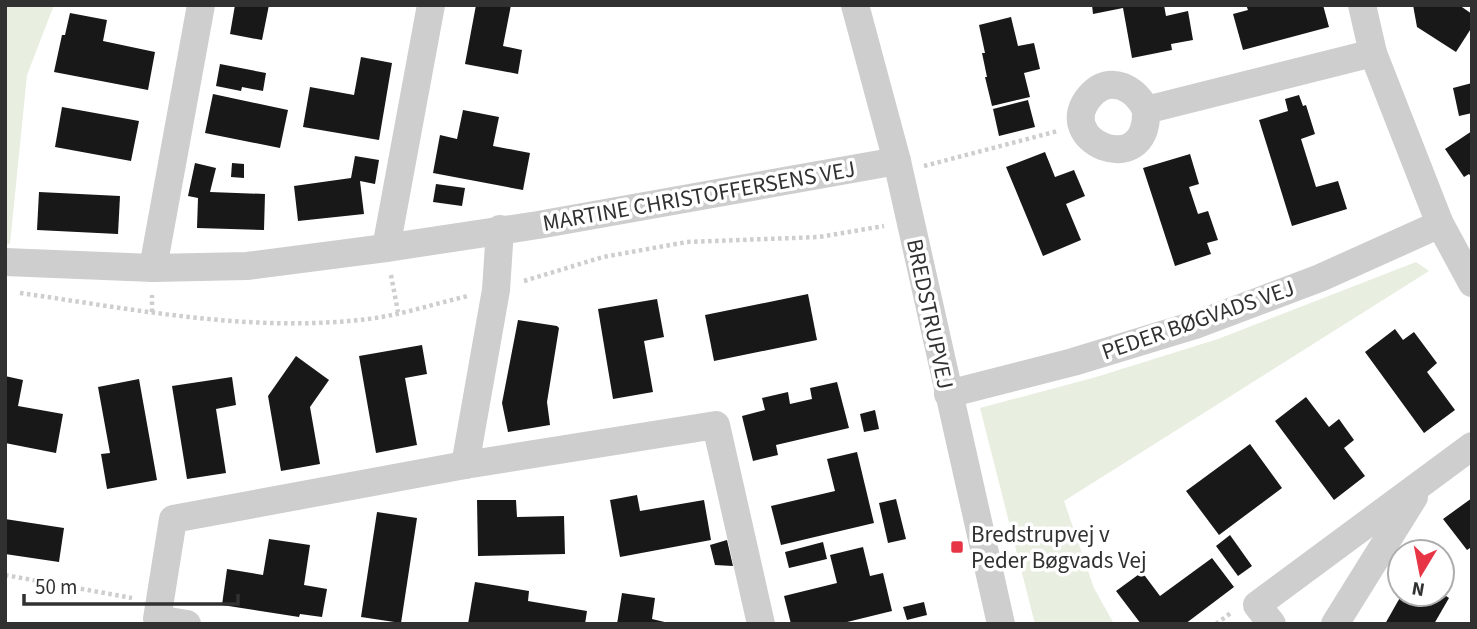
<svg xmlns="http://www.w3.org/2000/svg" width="1477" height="629" viewBox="0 0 1477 629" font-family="'Source Sans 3',sans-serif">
<rect width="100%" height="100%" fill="#fff"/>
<!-- green -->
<g fill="#e8eee0">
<polygon points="5,5 54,5 27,75 10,244 5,243"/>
<polygon points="1416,262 1429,271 1064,501 1094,588 1114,624 1035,624 980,408 1096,377 1218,339"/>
</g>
<!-- building -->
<g fill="#181818">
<polygon points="235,5 269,5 262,40 230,34"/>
<polygon points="476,5 511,5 503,46 522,50 518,74 465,64"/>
<polygon points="1092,5 1164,5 1166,16 1188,11 1193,40 1171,44 1172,50 1132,58 1123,8 1093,14"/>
<polygon points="1246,5 1323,5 1329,27 1243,50 1233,14 1248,10"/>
<polygon points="1413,5 1459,5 1472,14 1472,27 1456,52 1417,27"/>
<polygon points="70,13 107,20 103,41 155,52 148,90 54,72 62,35 65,35"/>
<polygon points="1011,17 1018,46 1034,43 1040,69 1024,73 1030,97 992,106 985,77 987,77 982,53 985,53 979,25"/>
<polygon points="361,57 392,63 379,140 303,127 310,87 354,95"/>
<polygon points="220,64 266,73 263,91 242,87 241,91 216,86"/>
<polygon points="1472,83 1472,113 1459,116 1453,88"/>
<polygon points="213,94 288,110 280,148 205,133"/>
<polygon points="1299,95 1303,106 1306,105 1315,134 1301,139 1316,187 1338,181 1347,209 1292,226 1259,120 1288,111 1285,99"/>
<polygon points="1028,100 1035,127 999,136 993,109"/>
<polygon points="62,107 139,121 131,161 55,147"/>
<polygon points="463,110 499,117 493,146 530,153 523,190 433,173 440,135 457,139"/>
<polygon points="1472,131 1472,178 1469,174 1464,177 1445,149"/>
<polygon points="1045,152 1055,177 1074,170 1085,196 1066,204 1081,240 1043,256 1006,167"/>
<polygon points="1190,154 1199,184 1189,187 1198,214 1208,211 1218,240 1207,243 1211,254 1175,266 1143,168"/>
<polygon points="355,156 379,160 375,184 360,181 364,214 298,221 294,186 351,178"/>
<polygon points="195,163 216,168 210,192 265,194 264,230 197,228 198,198 188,196"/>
<polygon points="232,163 244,164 244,178 231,177"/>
<polygon points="436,184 465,188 462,206 433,202"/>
<polygon points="39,192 120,196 118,234 37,230"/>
<polygon points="808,294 817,340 714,361 705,315"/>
<polygon points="657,299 664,337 644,341 653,392 613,399 598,309"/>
<polygon points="518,320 557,326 559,328 547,402 550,425 508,432 502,403"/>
<polygon points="1395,329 1403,340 1414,332 1437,363 1427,372 1455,410 1424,433 1365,352"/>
<polygon points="422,345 427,374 405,378 417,445 376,453 359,356"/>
<polygon points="296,356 329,380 310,407 320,464 281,471 268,396"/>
<polygon points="5,376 23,380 18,406 63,414 56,453 5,443"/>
<polygon points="232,377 236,405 216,409 226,473 187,479 172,386"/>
<polygon points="139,379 157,480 107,489 101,454 110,453 98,387"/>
<polygon points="837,382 849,428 776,445 778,455 753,461 742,416 765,410 762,398 788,392 790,404 812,399 810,388"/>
<polygon points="1306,397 1329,427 1339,419 1354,440 1344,448 1365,476 1334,500 1275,421"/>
<polygon points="875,410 879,429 864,432 860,414"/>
<polygon points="1250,444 1282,488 1219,535 1186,491"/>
<polygon points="857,452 874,523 781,545 771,506 835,491 827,459"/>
<polygon points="637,495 640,511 704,500 711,540 620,557 610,500"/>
<polygon points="1472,498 1472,551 1470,548 1467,550 1443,519"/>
<polygon points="896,499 906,539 888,543 879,503"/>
<polygon points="477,500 516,500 517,517 564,516 565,554 478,556"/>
<polygon points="377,512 417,518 401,623 361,617"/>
<polygon points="5,519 64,528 59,562 5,554"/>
<polygon points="1230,535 1252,566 1238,576 1216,546"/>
<polygon points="269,539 310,545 304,585 327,589 322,617 300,614 299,617 222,605 227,569 263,575"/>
<polygon points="727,540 733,566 715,565 710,545"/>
<polygon points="823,542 827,559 789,568 785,552"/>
<polygon points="863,547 870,576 883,573 892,611 839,624 791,624 784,596 837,583 830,555"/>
<polygon points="1212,558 1234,587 1185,624 1141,624 1116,591 1142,572 1160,596"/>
<polygon points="475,582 529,591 528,601 587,611 585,624 468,624"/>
<polygon points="622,593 655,598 652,619 673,624 617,624"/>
<polygon points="1402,594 1443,594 1449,598 1434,624 1385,624"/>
<polygon points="924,602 927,615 907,620 903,607"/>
</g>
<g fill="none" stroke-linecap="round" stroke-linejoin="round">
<!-- path -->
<g stroke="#cecece" stroke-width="4.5" stroke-dasharray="3.5 3.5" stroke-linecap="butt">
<polyline points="924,166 1058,131"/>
<polyline points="391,275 398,312"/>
<polyline points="524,281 603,257 687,242 819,237 884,226"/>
<path d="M 20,293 C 133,309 245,332 359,320 C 395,317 433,304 468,296"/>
<polyline points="152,312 152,295"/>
<polyline points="5,575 132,598"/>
<polyline points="1216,624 1232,612"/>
</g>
<!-- minor -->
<g stroke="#cecece" stroke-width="28">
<polyline points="855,5 897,161 1001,624"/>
<polyline points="1362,5 1373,53 1440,224 1472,283"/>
<path d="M 1146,110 C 1136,88 1110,74 1091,95 C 1049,140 1149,183 1146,110 L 1373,53"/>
<polyline points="386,248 431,5"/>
<polyline points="5,262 153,268 247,266 386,248 538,225 897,161"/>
<polyline points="153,268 201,5"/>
<polyline points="948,394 1073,362 1198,324 1320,278 1440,224"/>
<polyline points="465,465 496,290 500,229"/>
<polyline points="187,624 157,619 173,519 465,465 716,425 761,624"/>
<polyline points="1272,624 1257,605 1472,446"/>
<polyline points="1335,624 1414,497"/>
</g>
</g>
<!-- markers -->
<rect fill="#e73545" stroke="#fff" stroke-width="2.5" x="950" y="540" width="14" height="14" rx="3.5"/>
<g text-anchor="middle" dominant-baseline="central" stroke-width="7" stroke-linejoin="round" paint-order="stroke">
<!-- street labels -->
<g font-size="23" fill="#313131" stroke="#fff">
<text transform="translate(699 196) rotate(-10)">MARTINE CHRISTOFFERSENS VEJ</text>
<text transform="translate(930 314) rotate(78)">BREDSTRUPVEJ</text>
<text transform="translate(1198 320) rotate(-19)">PEDER BØGVADS VEJ</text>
</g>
<!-- poi labels -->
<g font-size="23" fill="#313131" stroke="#fff" text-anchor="start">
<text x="971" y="534">Bredstrupvej v<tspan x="971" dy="26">Peder Bøgvads Vej</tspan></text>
</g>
</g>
<!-- border -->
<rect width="1477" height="629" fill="none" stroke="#313131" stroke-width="14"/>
<!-- north arrow -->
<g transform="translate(1421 573) rotate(190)"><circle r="33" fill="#ffffff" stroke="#adadad" stroke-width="2"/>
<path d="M0-5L12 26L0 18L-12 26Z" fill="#e73545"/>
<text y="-10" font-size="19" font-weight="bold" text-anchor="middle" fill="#313131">N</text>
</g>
<!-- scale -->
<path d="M24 594v10h214v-10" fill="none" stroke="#313131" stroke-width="3.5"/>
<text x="35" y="594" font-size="21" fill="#313131" stroke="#ffffff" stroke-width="5" paint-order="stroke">50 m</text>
</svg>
